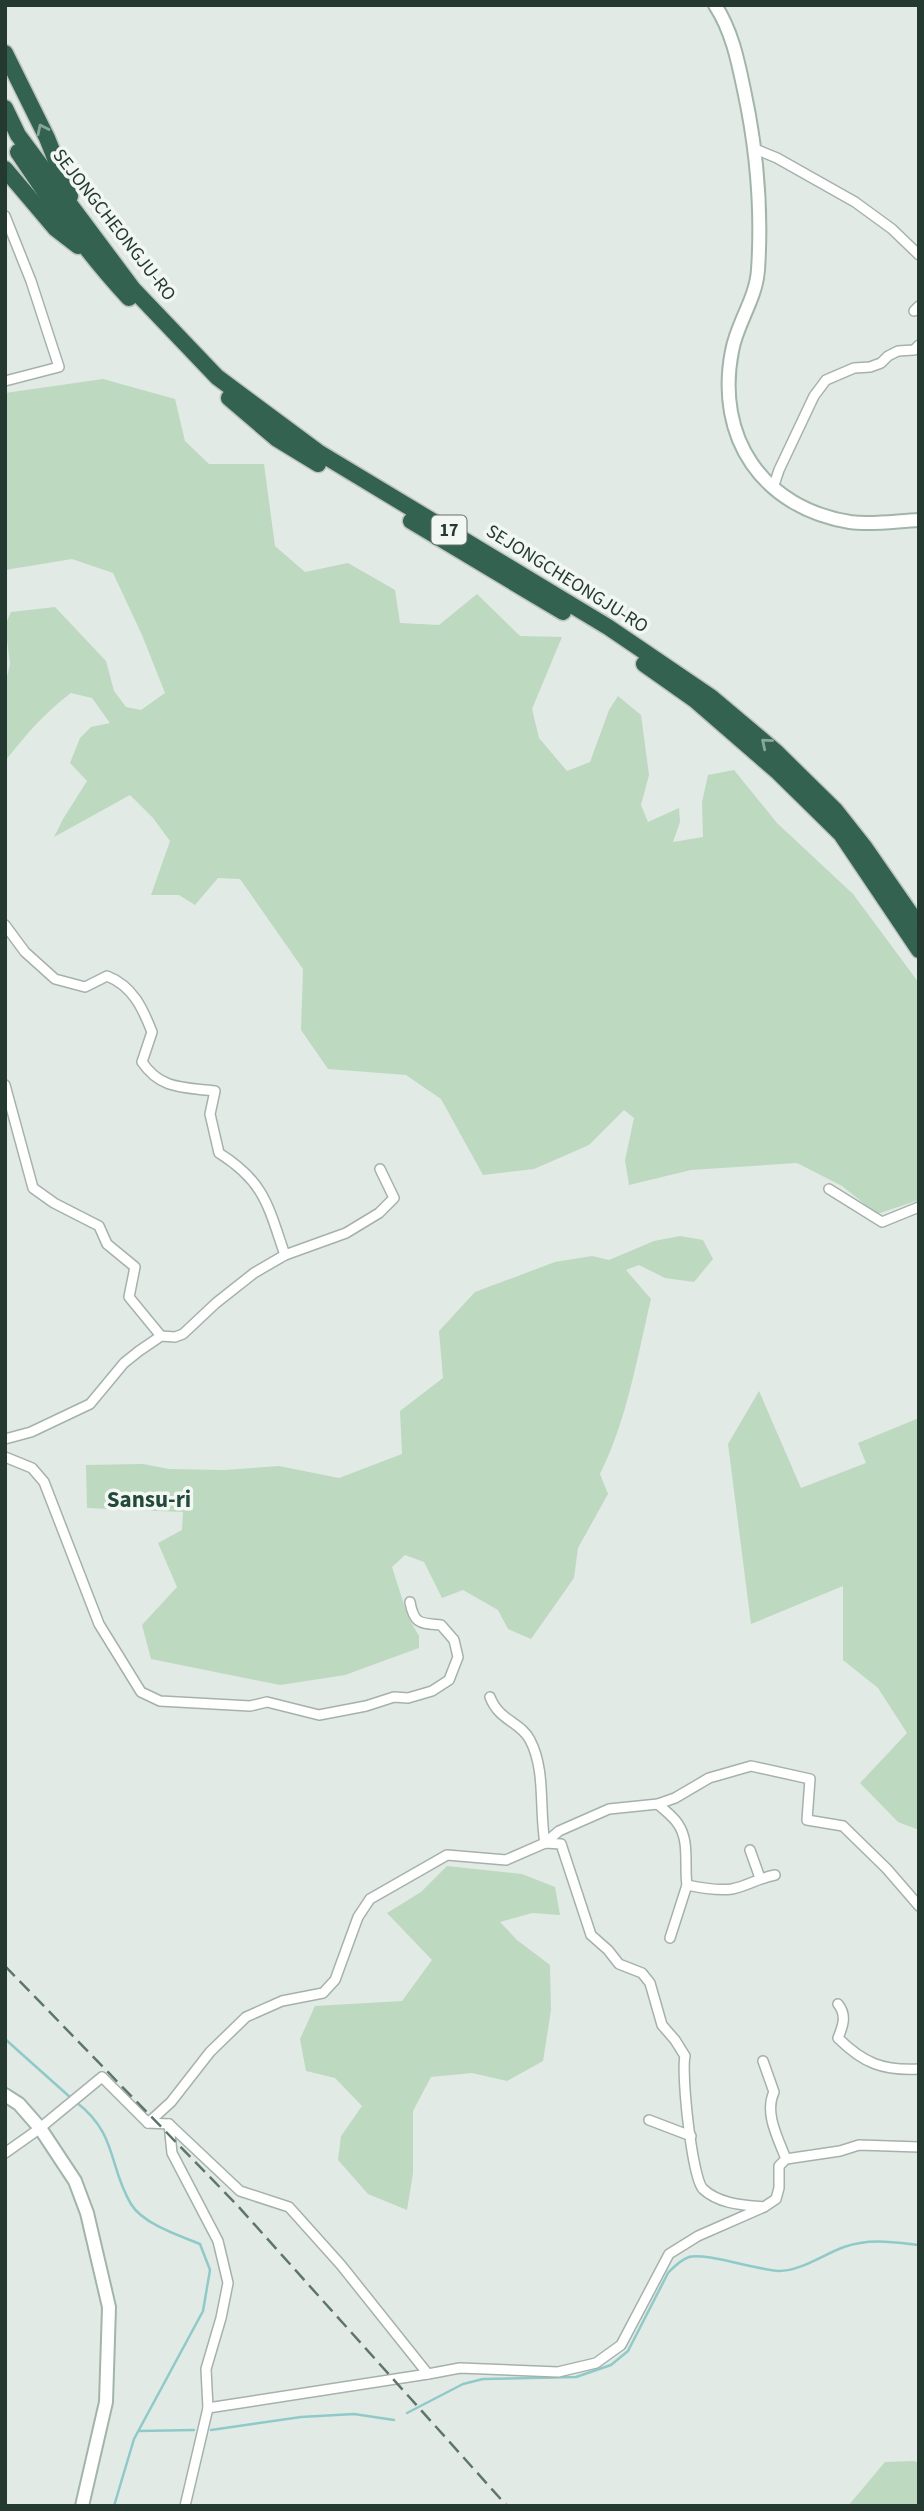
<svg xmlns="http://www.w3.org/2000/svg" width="924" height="2511" viewBox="0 0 924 2511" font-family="'Source Sans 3',sans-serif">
<rect width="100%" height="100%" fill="#e2eae5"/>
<!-- green -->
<g fill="#bdd9c0">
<path d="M 103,379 L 175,399 L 185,441 L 209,464 L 264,464 L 275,546 L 305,572 L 348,563 L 395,590 L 400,623 L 439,625 L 477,594 L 520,636 L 562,637 L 532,709 L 539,738 L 567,771 L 590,762 L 609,710 L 618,696 L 641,715 L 649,775 L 641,805 L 648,822 L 679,808 L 680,822 L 673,842 L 703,837 L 702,802 L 708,775 L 734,770 L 777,823 L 853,894 L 919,983 L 919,1200 L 877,1214 L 842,1186 L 797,1163 L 691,1170 L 629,1185 L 625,1160 L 634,1118 L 624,1110 L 589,1145 L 534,1169 L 483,1175 L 441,1099 L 406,1075 L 328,1069 L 301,1030 L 303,969 L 240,879 L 218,878 L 195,905 L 179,895 L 151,895 L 170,841 L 153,818 L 130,795 L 54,837 L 63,819 L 87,781 L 70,763 L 80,738 L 91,727 L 110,723 L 92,698 L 71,693 C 44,713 26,735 5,761 L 5,685 L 10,664 L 5,625 L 11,612 L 55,607 L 106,661 L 114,691 L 126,707 L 141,710 L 165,693 L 142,635 L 113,573 L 72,559 L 5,570 L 5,393 Z"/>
<path d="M 680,1236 L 703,1240 L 713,1259 L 694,1282 L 665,1278 L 639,1265 L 626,1270 L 651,1299 C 637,1358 627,1420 600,1474 L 608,1494 L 578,1548 L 574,1578 L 531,1639 L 508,1629 L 498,1610 L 463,1590 L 442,1598 L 424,1562 L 405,1555 L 392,1567 L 408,1617 L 419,1636 L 419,1648 L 345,1675 L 280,1685 L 151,1659 L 142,1625 L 177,1587 L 158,1543 L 182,1530 L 183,1512 L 87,1508 L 86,1465 L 143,1464 L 169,1469 L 224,1470 L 279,1466 L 339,1478 L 402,1454 L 400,1411 L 443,1378 L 439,1331 L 475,1292 L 555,1262 L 592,1256 L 609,1260 L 654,1241 Z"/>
<polygon points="759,1391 801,1488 866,1463 858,1443 919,1418 919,1830 898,1822 860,1783 907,1733 878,1688 843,1660 843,1586 751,1624 728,1444"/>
<polygon points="447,1866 522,1874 555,1887 560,1915 532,1913 500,1922 517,1940 550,1965 551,2010 543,2061 507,2081 472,2073 431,2077 413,2111 413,2173 407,2210 368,2194 338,2160 341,2136 362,2106 335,2078 306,2071 300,2039 315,2006 402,2001 432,1960 387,1913 421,1892"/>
<polygon points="914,2461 919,2463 919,2506 848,2506 885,2462"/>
</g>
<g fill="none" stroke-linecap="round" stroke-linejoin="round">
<!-- stream -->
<g stroke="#8fcac9" stroke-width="2.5">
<polyline points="5,2039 71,2098"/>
<path d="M 76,2102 C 118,2134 108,2166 131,2204 C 143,2224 180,2236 200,2244 L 210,2270 L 203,2311 L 134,2439 L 114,2506"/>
<path d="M 407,2413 L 463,2384 L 483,2379 L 576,2377 L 611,2365 L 628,2351 L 668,2273 C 674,2267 680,2260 689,2257 C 704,2252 757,2270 779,2271 C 801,2271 824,2254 844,2247 C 869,2238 893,2242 919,2245"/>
<polyline points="211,2430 301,2417 354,2414 394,2420"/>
<polyline points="139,2431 194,2430"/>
</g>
<!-- street casing -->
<g stroke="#a5b2ab" stroke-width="12">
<g id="street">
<polyline points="755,149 777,158 855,202 892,229 919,255"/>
<polyline points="5,216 31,281 59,367 5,381"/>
<polyline points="914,311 919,306"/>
<polyline points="773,488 779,470 814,396 826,380 854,368 870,367 881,363 888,356 898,351 914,350 919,345"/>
<path d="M 5,925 L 25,952 L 55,979 L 85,987 L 107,976 C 133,986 143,1009 152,1032 L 142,1062 C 161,1090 184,1087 215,1091 L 210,1114 L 219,1153 C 265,1182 268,1206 285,1255"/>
<polyline points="5,1085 33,1188 54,1203 99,1226 107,1244 135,1267 129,1297 161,1336"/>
<polyline points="829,1189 882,1222 919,1207"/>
<polyline points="5,1439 31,1432 90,1404 124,1363 139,1351 161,1336 175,1337 183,1334 216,1303 254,1273 285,1255 346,1233 379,1213 394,1198 380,1169"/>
<path d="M 5,1457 L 32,1468 L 44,1482 L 99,1624 L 141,1692 L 160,1701 L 250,1706 L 267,1702 L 319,1715 L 366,1706 L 394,1697 L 408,1698 L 432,1691 L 449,1680 L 458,1657 L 454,1640 L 441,1625 C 421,1623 414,1625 410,1602"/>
<path d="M 490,1697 C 499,1721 521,1722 530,1740 C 546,1770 539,1810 545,1843"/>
<path d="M 658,1804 C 664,1810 673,1816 678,1824 C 690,1841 684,1866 687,1885 C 701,1888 717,1891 732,1889 C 747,1886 759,1878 775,1875"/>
<polyline points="545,1843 559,1831 609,1809 658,1804 675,1798 709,1778 751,1766 810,1779 807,1820 843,1826 887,1869 919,1906"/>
<polyline points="750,1850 760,1878"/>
<polyline points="670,1938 687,1885"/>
<path d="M 838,2004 C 847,2015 843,2026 838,2038 C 863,2063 883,2071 919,2069"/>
<path d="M 763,2061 L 774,2092 C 764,2113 778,2138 786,2159"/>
<polyline points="649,2120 691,2136"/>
<polyline points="148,2123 169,2124 240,2191 289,2207 341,2265 428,2374 460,2368 558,2372 596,2363 621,2345 669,2254 698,2236 764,2207 776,2199 779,2188 779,2166 786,2159 840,2151 859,2145 919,2147"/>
<polyline points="169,2124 172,2153 218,2241 228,2283 221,2318 206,2369 208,2408 185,2506"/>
<path d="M 40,2128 L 102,2077 L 148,2123 L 171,2102 L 210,2052 L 246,2017 L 282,2001 L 323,1993 L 335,1980 L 358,1917 L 370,1899 L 447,1855 L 506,1860 L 545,1843 L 561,1844 L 591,1935 L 608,1950 L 619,1964 L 642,1973 L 650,1983 L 662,2025 L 675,2040 L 685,2056 C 681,2073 692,2178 703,2189 C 719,2204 743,2205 764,2207"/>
<polyline points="5,2153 39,2129"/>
<polyline points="208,2408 428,2374"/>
</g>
</g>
<!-- secondary casing -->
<g stroke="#a2b5ab" stroke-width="16">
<g id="secondary">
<path d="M 715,5 C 732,31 738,61 744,90 C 757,150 762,210 758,270 C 756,299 737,323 732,351 C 715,438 763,508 850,522 C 872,525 896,521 919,520"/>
<polyline points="5,2095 19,2104 40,2128 75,2181 87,2213 109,2307 106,2402 82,2506"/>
</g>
</g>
<!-- highway casing -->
<g stroke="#bdc4c1" stroke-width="19">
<g id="highway">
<polyline points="5,53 47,138 70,196"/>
<polyline points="5,108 18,135 133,289 217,377 318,452 608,627 711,697 775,751 835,810 865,848 919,926"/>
<path d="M 18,152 C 52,203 87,253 129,298"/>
<polyline points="5,169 56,229 78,246"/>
<polyline points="229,398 277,439 318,464"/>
<polyline points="411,521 563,612"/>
<polyline points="644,664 695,700 778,772 841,834 919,950"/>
</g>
</g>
<!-- street -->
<use href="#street" stroke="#fff" stroke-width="9"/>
<!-- secondary -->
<use href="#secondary" stroke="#fff" stroke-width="12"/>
<!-- highway -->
<use href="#highway" stroke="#336350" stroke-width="16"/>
<!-- rail -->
<polyline stroke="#5e756b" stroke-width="2.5" stroke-dasharray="14 7" stroke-linecap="butt" points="5,1966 237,2205 507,2506"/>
</g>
<!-- one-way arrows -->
<defs><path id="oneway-chevron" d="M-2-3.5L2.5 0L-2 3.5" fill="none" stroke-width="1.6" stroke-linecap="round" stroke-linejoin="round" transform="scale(1.75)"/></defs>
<g stroke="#89a69a">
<use href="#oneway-chevron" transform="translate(42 129) rotate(-116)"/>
<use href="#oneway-chevron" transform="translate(766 743) rotate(-140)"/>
</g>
<g text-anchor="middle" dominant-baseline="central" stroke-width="7" stroke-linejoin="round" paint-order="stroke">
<!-- shield labels -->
<rect fill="#f2f7f4" stroke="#62736b" stroke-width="2" x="431.5" y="515.5" width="35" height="29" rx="5"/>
<g font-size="18" font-weight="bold" fill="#243a30">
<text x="449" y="530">17</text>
</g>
<!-- street labels -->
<g font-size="19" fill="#243a30" stroke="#f2f7f4">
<text transform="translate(114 225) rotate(52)">SEJONGCHEONGJU-RO</text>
<text transform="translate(567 579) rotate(32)">SEJONGCHEONGJU-RO</text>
</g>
<!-- quarter labels -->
<g font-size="23" font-weight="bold" fill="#224939" stroke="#f2f7f4">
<text x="149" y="1499">Sansu-ri</text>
</g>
</g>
<!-- border -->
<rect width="924" height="2511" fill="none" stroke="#243a30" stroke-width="14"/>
</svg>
